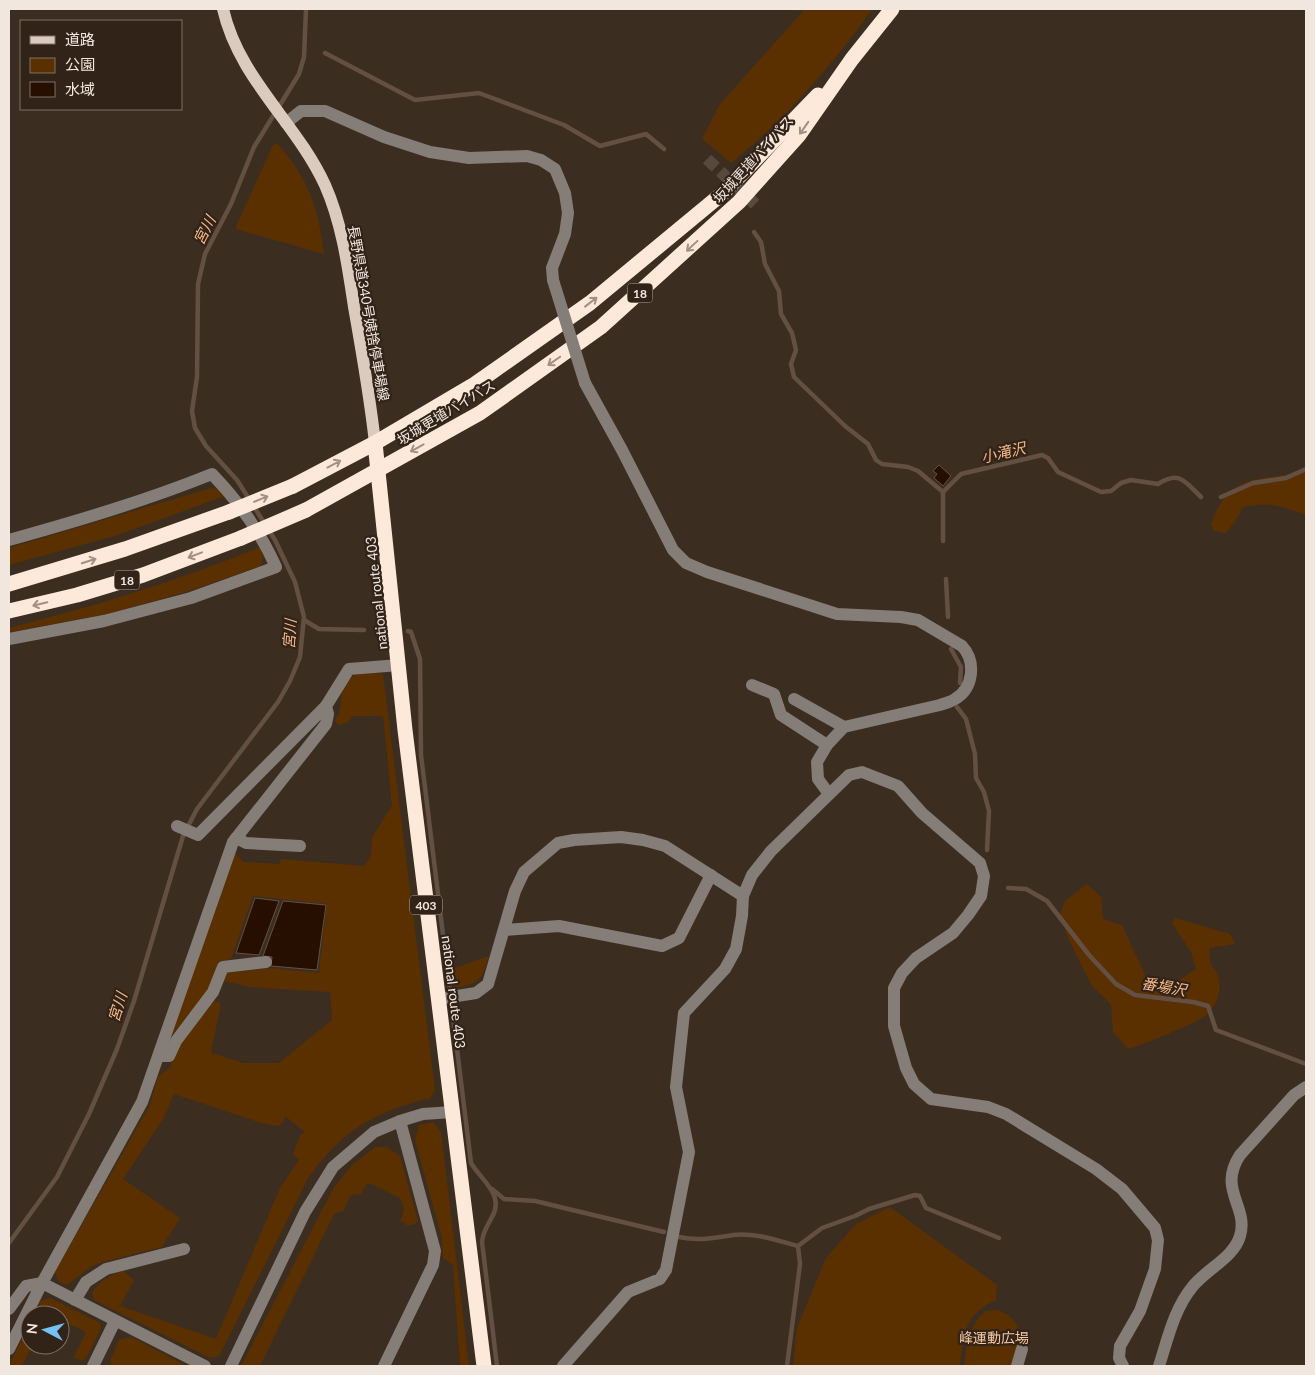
<svg xmlns="http://www.w3.org/2000/svg" width="1315" height="1375" viewBox="0 0 1315 1375" font-family="Lato,'Noto Sans JP',sans-serif">
<rect width="100%" height="100%" fill="#3c2d21"/>
<!-- green -->
<g fill="#5b3001">
<path d="M 805,9 L 872,9 C 838,59 779,126 731,163 L 702,139 L 720,104 Z"/>
<path d="M 277,143 C 309,179 318,207 324,254 L 235,229 L 273,145 Z"/>
<path d="M 1306,467 L 1306,515 C 1282,506 1269,502 1243,507 L 1235,522 L 1226,533 L 1214,531 L 1211,524 C 1225,486 1240,481 1278,476 C 1289,474 1297,474 1306,467 Z"/>
<polygon points="211,488 217,489 225,496 118,535 9,565 9,548"/>
<path d="M 260,547 L 263,557 L 261,566 L 189,591 L 103,615 L 9,632 L 9,628 C 94,606 178,581 260,547 Z"/>
<path d="M 363,673 L 383,674 L 435,1090 L 430,1098 C 372,1113 342,1130 307,1180 L 219,1356 L 210,1358 L 94,1300 L 92,1292 C 100,1281 110,1275 123,1271 L 134,1280 L 120,1306 L 216,1339 L 280,1188 L 299,1160 L 293,1154 L 300,1135 L 305,1132 L 285,1116 L 284,1122 L 278,1126 L 261,1123 L 174,1094 L 163,1119 L 123,1179 L 180,1218 L 162,1247 L 102,1262 L 89,1268 L 67,1285 L 59,1282 L 55,1272 L 150,1105 L 158,1076 L 169,1069 L 178,1047 L 214,1001 L 221,1003 L 211,1053 L 244,1063 L 279,1063 L 332,1020 L 330,992 L 250,987 L 224,981 L 227,973 L 270,968 L 319,973 L 327,904 L 253,896 L 231,959 L 219,961 L 207,991 L 170,1038 L 235,853 L 243,862 L 280,864 L 281,859 L 364,866 L 371,856 L 372,838 L 392,805 L 383,716 L 352,716 L 349,722 L 338,725 L 335,721 C 349,703 329,683 363,673 Z"/>
<path d="M 1087,884 L 1101,897 L 1103,919 L 1122,925 L 1147,979 L 1168,987 L 1196,969 L 1191,952 L 1172,923 L 1175,918 L 1230,934 L 1235,944 L 1210,948 C 1207,969 1217,966 1219,980 C 1221,993 1216,1007 1206,1015 C 1199,1022 1140,1046 1128,1049 L 1113,1032 L 1111,1004 L 1092,986 L 1069,940 L 1060,915 L 1065,901 Z"/>
<path d="M 489,956 C 482,980 479,984 454,988 L 452,969 Z"/>
<polygon points="433,1122 441,1132 469,1366 460,1366 453,1265 443,1258 442,1238 415,1140 419,1125"/>
<polygon points="375,1147 387,1147 400,1156 418,1221 413,1225 406,1225 401,1221 404,1208 400,1198 371,1184 367,1183 361,1194 351,1195 343,1211 334,1214 260,1366 241,1366 333,1189 352,1165"/>
<path d="M 890,1207 L 997,1285 L 996,1300 C 965,1314 963,1334 960,1366 L 793,1366 L 797,1328 L 826,1258 L 856,1224 Z"/>
<polygon points="50,1298 100,1323 101,1329 86,1358 82,1361 74,1357 86,1332 60,1320 60,1315 34,1315 40,1301"/>
<path d="M 998,1310 C 1028,1322 1018,1341 1012,1366 L 964,1366 C 967,1343 968,1328 985,1311 Z"/>
<polygon points="30,1322 30,1345 32,1345 22,1366 9,1366"/>
<polygon points="131,1337 187,1366 112,1366 110,1360 119,1340"/>
</g>
<!-- water -->
<g fill="#270f00" stroke="#645043">
<polygon points="939,465 951,476 943,486 934,478 937,474 933,471"/>
<polygon points="255,898 279,901 259,955 236,953"/>
<polygon points="283,901 326,905 317,970 271,966 272,957 263,956"/>
</g>
<g fill="none" stroke-linecap="round" stroke-linejoin="round">
<!-- stream -->
<g stroke="#645043" stroke-width="4.5">
<polyline points="325,53 415,100 479,93 564,125 600,146 646,134 664,149"/>
<polyline points="754,232 761,242 765,264 779,291 781,314 792,333 796,350 791,364 794,377 845,426 868,444 876,460 882,464 908,467 918,471 943,492"/>
<path d="M 943,492 L 961,474 L 1042,455 L 1048,458 L 1058,472 L 1101,492 L 1111,491 L 1121,483 L 1131,480 L 1158,484 C 1180,470 1185,482 1201,497"/>
<polyline points="943,492 943,541"/>
<polyline points="1221,497 1253,483 1286,478 1306,469"/>
<polyline points="946,579 948,617"/>
<polyline points="304,620 319,629 364,630"/>
<path d="M 408,631 L 411,632 L 420,659 L 421,755 L 471,1163 C 481,1180 505,1195 492,1217 C 487,1227 483,1231 482,1242 L 497,1366"/>
<polyline points="951,649 961,667 960,683"/>
<polyline points="957,707 966,719 975,754 976,778 984,792 989,811 987,850"/>
<polyline points="1008,888 1026,889 1047,901 1089,955 1116,984 1135,995 1193,1002 1208,1006 1216,1030 1306,1064"/>
<polyline points="492,1189 504,1199 535,1201 664,1232"/>
<path d="M 679,1237 C 698,1241 715,1238 733,1235 C 754,1232 779,1241 798,1246 L 800,1264 L 787,1366"/>
<polyline points="9,1243 57,1177 89,1114 117,1049 134,1001 183,836 197,809 278,702 290,681 300,657 304,617 295,582 275,540 237,480 206,446 195,428 192,411 197,377 198,284 205,254 231,204 254,147 299,74 304,57 306,9"/>
<polyline points="798,1246 822,1228 855,1216 869,1209 915,1195 920,1196 926,1208 999,1238"/>
</g>
<!-- minor-tunnel -->
<polyline stroke="#57493e" stroke-width="12" stroke-dasharray="12 6" stroke-linecap="butt" points="707,159 756,205"/>
<!-- minor -->
<g stroke="#857d77" stroke-width="12">
<polyline points="286,123 301,111 325,111 384,137 430,152 469,158 527,156 541,160 555,169 565,193 568,213 565,234 552,268 553,280"/>
<path d="M 585,383 L 622,450 L 673,550 L 686,563 L 707,572 L 837,614 L 901,617 L 918,620 L 962,646 C 976,661 974,688 955,699 C 951,702 945,703 940,705 L 844,727 L 827,745 L 817,762 L 818,779 L 829,794"/>
<path d="M 9,540 C 77,521 145,501 212,474 C 238,501 261,533 276,567 L 191,598 L 104,621 L 9,639"/>
<polyline points="752,685 774,694 781,715 827,745"/>
<polyline points="794,699 844,727"/>
<polyline points="177,826 198,835 326,706"/>
<polyline points="236,838 246,843 300,846"/>
<polyline points="504,930 559,926 662,946 679,938 711,875"/>
<polyline points="438,999 476,993 488,984 515,891 524,872 558,843 574,840 621,837 643,840 665,846 743,896"/>
<polyline points="159,1056 169,1056 176,1041 213,992 223,967 266,962"/>
<polyline points="75,1300 86,1282 106,1269 184,1249"/>
<polyline points="9,1309 26,1286 42,1283 9,1349"/>
<polyline points="93,1366 115,1321"/>
<polyline points="205,1366 42,1283 142,1102 233,842 326,724 328,714 326,706 349,669 399,665"/>
<polyline points="231,1366 305,1212 333,1167 374,1132 400,1121 423,1114 452,1112"/>
<polyline points="384,1366 433,1265 435,1251 400,1121"/>
<polyline points="563,1366 628,1292 660,1279 666,1270 689,1152 676,1087 684,1013 725,969 736,949 742,916 743,896 752,875 771,851 849,775 862,772 898,786 922,813 980,863 984,876 981,896 968,915 953,933 916,958 902,973 894,988 894,1026 906,1068 914,1084 931,1099 988,1107 1006,1114 1096,1169 1122,1189 1155,1228 1158,1240 1155,1269 1140,1311 1120,1346 1119,1358 1123,1366"/>
<polyline points="1017,1366 1022,1349"/>
<path d="M 1159,1366 C 1168,1338 1174,1309 1193,1286 C 1207,1269 1234,1257 1240,1236 C 1249,1206 1217,1190 1240,1155 L 1294,1095 L 1306,1087"/>
</g>
<!-- major -->
<path stroke="#dbcabe" stroke-width="12" d="M 223,9 C 239,79 296,122 325,185 C 342,223 348,267 354,307 C 362,352 370,397 375,443"/>
<!-- highway -->
<g stroke="#fce9da" stroke-width="15">
<polyline points="375,443 405,730 484,1366"/>
<polyline points="293,486 375,443 475,384 590,303 723,193 818,95"/>
<polyline points="306,510 480,413 601,327 739,202 799,135 852,59 892,9"/>
<polyline points="9,584 125,549 229,512"/>
<polyline points="9,611 77,595 143,575 241,538"/>
</g>
<!-- minor-bridge -->
<polyline stroke="#857d77" stroke-width="12" points="553,280 585,383"/>
<!-- highway-bridge -->
<g stroke="#fce9da" stroke-width="15">
<polyline points="229,512 293,486"/>
<polyline points="241,538 306,510"/>
</g>
</g>
<!-- one-way arrows -->
<defs><path id="oneway-shaft" d="M-6 0H5M1.5-3L5.5 0L1.5 3" fill="none" stroke-width="1.6" stroke-linecap="round" stroke-linejoin="round" transform="scale(1.25)"/></defs>
<g stroke="#a19083">
<use href="#oneway-shaft" transform="translate(804 128) rotate(125)"/>
<use href="#oneway-shaft" transform="translate(692 246) rotate(137)"/>
<use href="#oneway-shaft" transform="translate(591 302) rotate(-38)"/>
<use href="#oneway-shaft" transform="translate(554 361) rotate(145)"/>
<use href="#oneway-shaft" transform="translate(417 448) rotate(151)"/>
<use href="#oneway-shaft" transform="translate(334 464) rotate(-28)"/>
<use href="#oneway-shaft" transform="translate(261 499) rotate(-22)"/>
<use href="#oneway-shaft" transform="translate(195 555) rotate(159)"/>
<use href="#oneway-shaft" transform="translate(89 561) rotate(-18)"/>
<use href="#oneway-shaft" transform="translate(40 604) rotate(167)"/>
</g>
<g text-anchor="middle" dominant-baseline="central" stroke-width="4.5" stroke-linejoin="round" paint-order="stroke">
<!-- shield labels -->
<g fill="#312318" stroke="#b7aca3" stroke-width="1">
<rect x="627.5" y="283.5" width="25" height="19" rx="4"/>
<rect x="114.5" y="570.5" width="25" height="19" rx="4"/>
<rect x="410" y="895.5" width="32" height="19" rx="4"/>
</g>
<g font-size="12" font-weight="bold" fill="#f1e7df">
<text x="640" y="293">18</text>
<text x="127" y="580">18</text>
<text x="426" y="905">403</text>
</g>
<!-- street labels -->
<g font-size="14" fill="#f1e7df" stroke="#312318">
<text transform="translate(753 159) rotate(-48)">坂城更埴バイパス</text>
<text transform="translate(369 313) rotate(80)">長野県道340号姨捨停車場線</text>
<text transform="translate(446 412) rotate(-31)">坂城更埴バイパス</text>
<text transform="translate(376 593) rotate(-96)">national route 403</text>
<text transform="translate(454 992) rotate(83)">national route 403</text>
</g>
<!-- park labels -->
<g font-size="14" fill="#f6c9a5" stroke="#312318">
<text x="994" y="1337">峰運動広場</text>
</g>
<!-- water labels -->
<g font-size="15" font-style="italic" fill="#f5b989" stroke="#312318">
<text transform="translate(204 230) rotate(-63)">宮川</text>
<text transform="translate(1003 452) rotate(-13)">小滝沢</text>
<text transform="translate(289 634) rotate(-86)">宮川</text>
<text transform="translate(1164 986) rotate(10)">番場沢</text>
<text transform="translate(117 1007) rotate(-73)">宮川</text>
</g>
</g>
<!-- border -->
<rect width="1315" height="1375" fill="none" stroke="#f1e7df" stroke-width="20"/>
<!-- legend -->
<rect x="20" y="20" width="162" height="90" fill="#312318" stroke="#7e7168"/>
<rect x="30" y="36" width="25" height="8" fill="#dbcabe" stroke="#7e7168"/>
<text x="65" y="45" font-size="15" fill="#f1e7df">道路</text>
<rect x="30" y="58" width="25" height="15" fill="#5b3001" stroke="#7e7168"/>
<text x="65" y="70" font-size="15" fill="#f1e7df">公園</text>
<rect x="30" y="82" width="25" height="15" fill="#270f00" stroke="#7e7168"/>
<text x="65" y="95" font-size="15" fill="#f1e7df">水域</text>
<!-- north arrow -->
<g transform="translate(45 1330) rotate(276)"><circle r="24" fill="#312318" stroke="#7e7168"/>
<path d="M0-4L9 19L0 12L-9 19Z" fill="#73c1f5"/>
<text y="-8" font-size="14" font-weight="bold" text-anchor="middle" fill="#f1e7df">N</text>
</g>
</svg>
